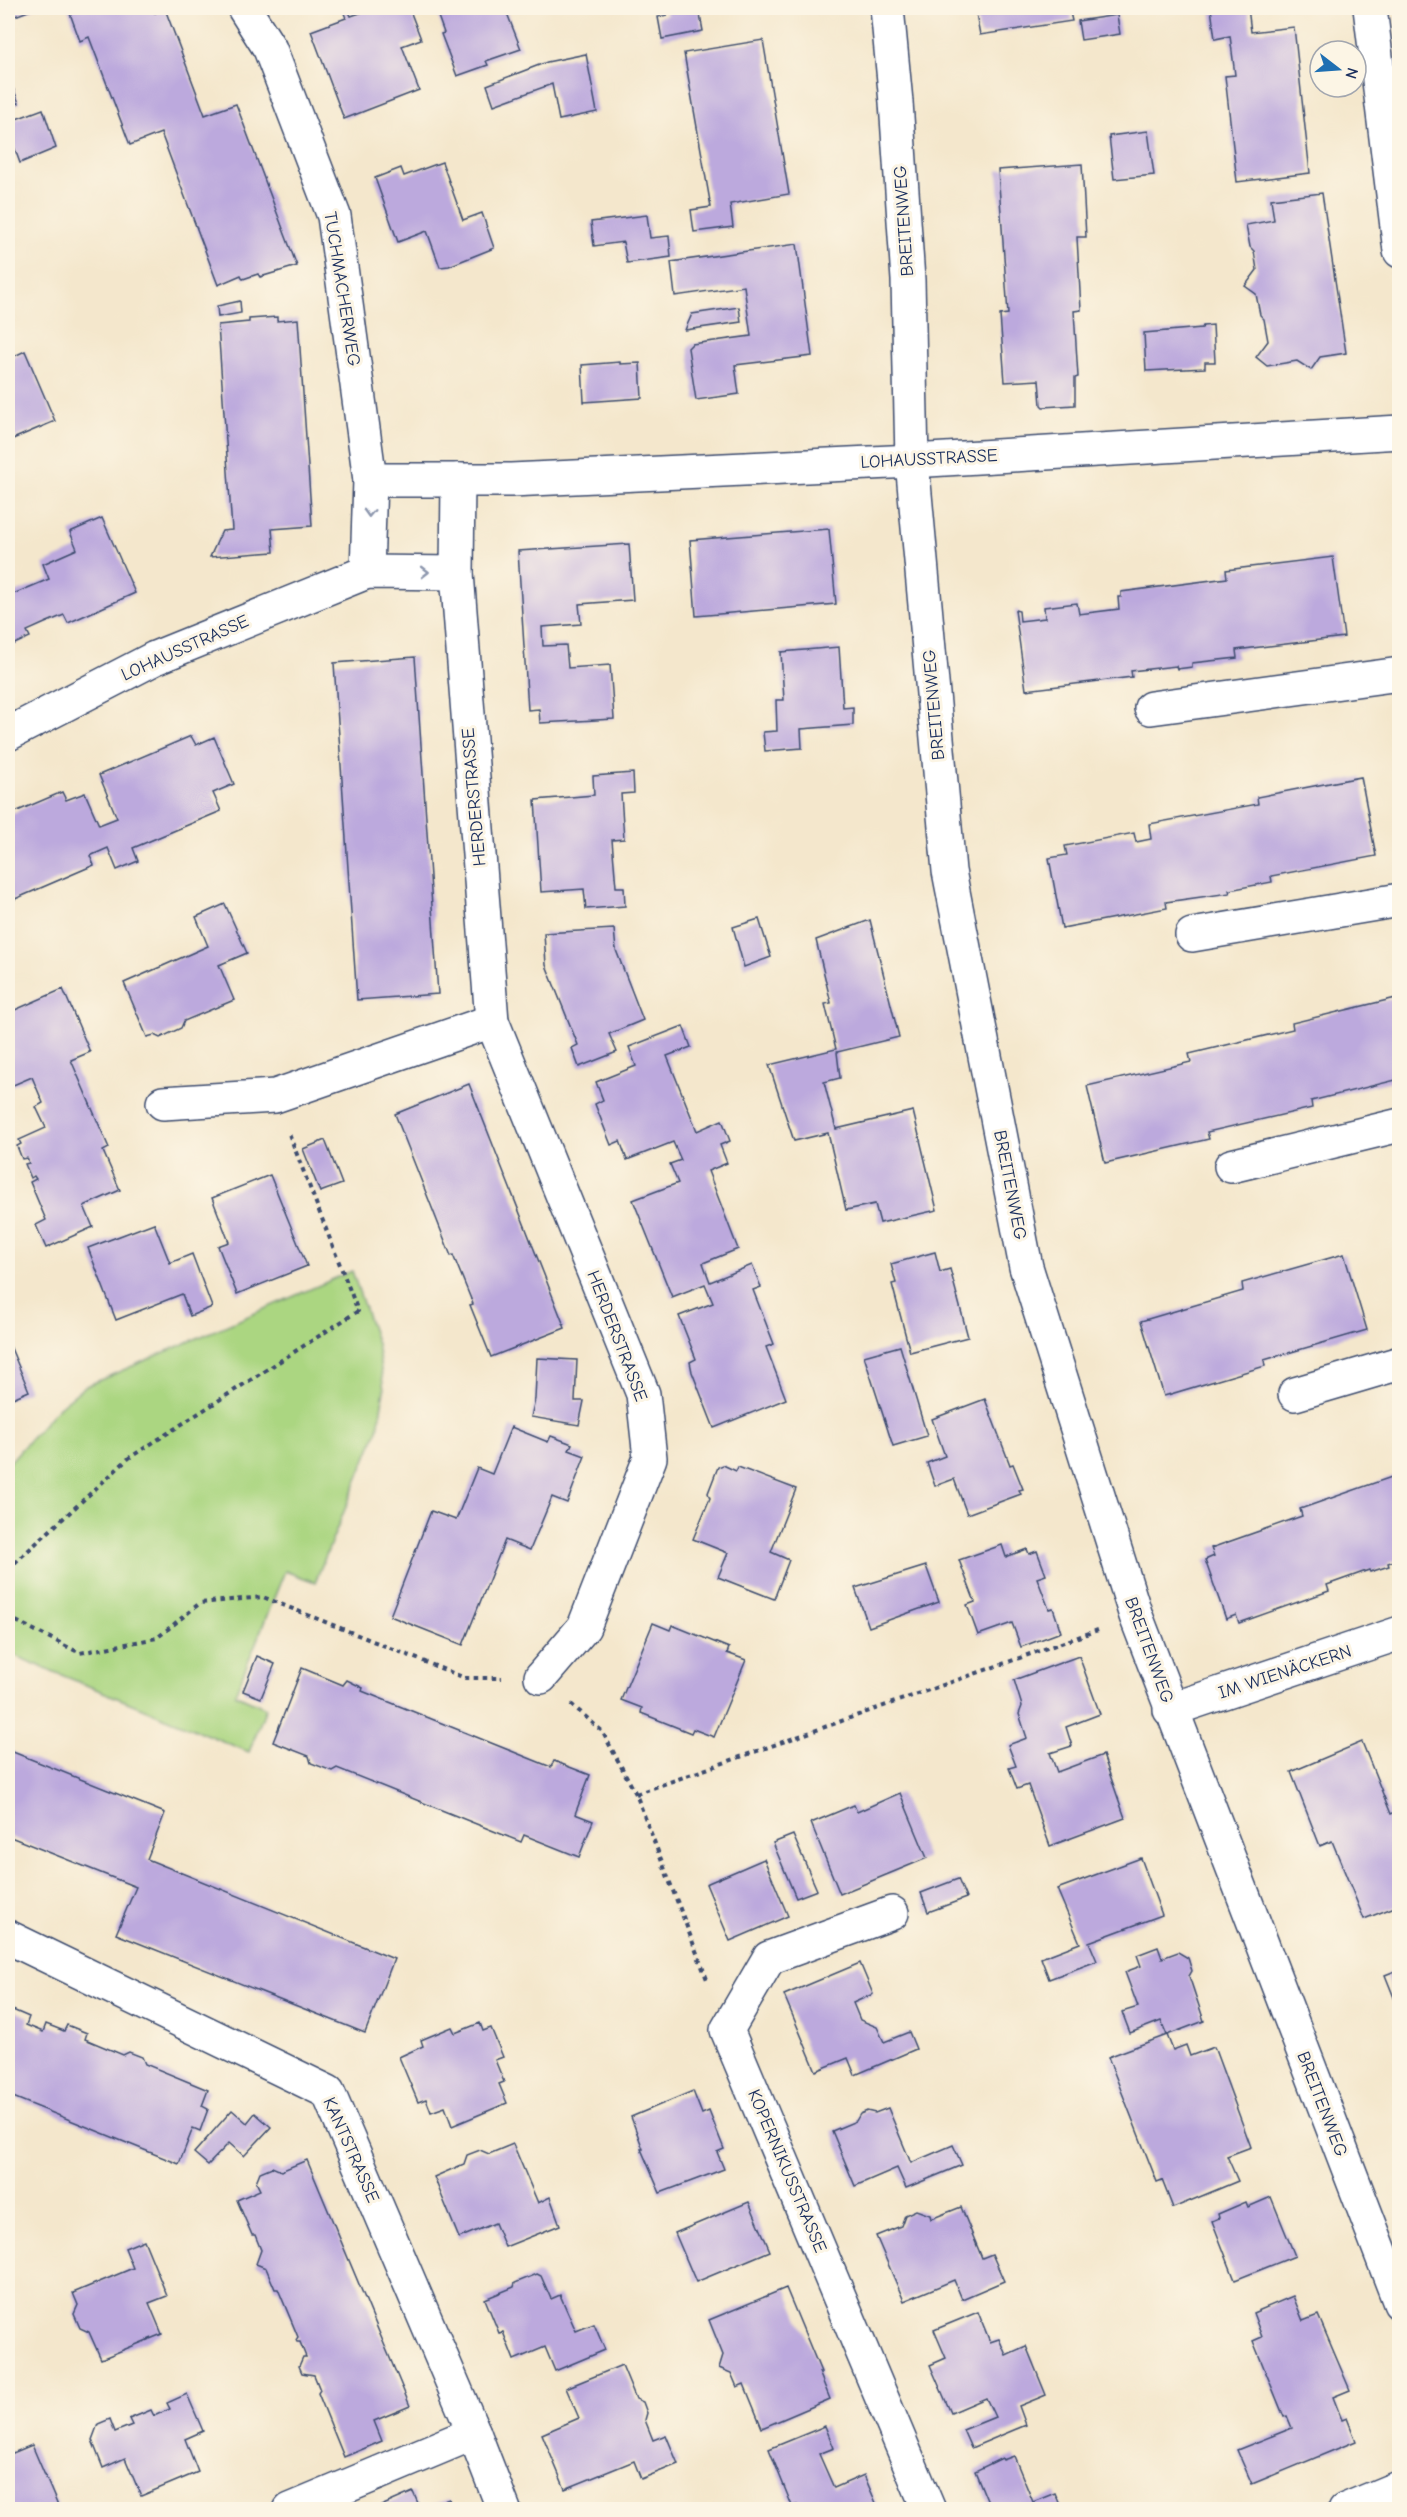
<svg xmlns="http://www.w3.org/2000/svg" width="1407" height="2517" viewBox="0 0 1407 2517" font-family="'Comic Neue',sans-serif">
<rect width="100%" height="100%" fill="#fcf5e5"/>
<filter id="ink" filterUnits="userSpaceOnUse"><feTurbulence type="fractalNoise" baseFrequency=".0167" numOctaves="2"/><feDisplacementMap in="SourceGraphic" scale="12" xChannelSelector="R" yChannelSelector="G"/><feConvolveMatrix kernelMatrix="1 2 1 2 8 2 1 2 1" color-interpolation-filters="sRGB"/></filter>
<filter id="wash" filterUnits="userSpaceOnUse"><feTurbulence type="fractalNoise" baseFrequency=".008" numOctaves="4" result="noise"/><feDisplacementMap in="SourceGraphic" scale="24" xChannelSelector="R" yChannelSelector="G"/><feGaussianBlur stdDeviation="1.35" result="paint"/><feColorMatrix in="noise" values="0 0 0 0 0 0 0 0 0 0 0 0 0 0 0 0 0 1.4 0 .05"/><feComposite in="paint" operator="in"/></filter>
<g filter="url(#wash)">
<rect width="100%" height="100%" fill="#f4e7cc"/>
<!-- green -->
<polygon fill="#abd681" stroke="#638270" stroke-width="1.5" points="352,1271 377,1344 384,1390 378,1429 315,1582 285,1571 235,1694 266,1708 249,1752 8,1653 8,1464 58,1408 84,1387"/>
<g id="blocks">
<!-- building -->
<g fill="#bca9dd">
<polygon points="8,8 36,8 10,18"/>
<polygon points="68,8 153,8 155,13 165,9 205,115 236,104 297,266 260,277 258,274 243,279 241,275 218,285 161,133 130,145 89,37 80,41"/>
<polygon points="342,8 347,8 351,16 375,8 409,8 421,39 402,46 419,90 344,119 311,31 346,18"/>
<polygon points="435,8 505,8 521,49 486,61 488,65 457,76 441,34 444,33"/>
<polygon points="665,8 703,8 699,10 703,31 662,39 658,17 667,15"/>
<polygon points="975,8 1069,8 1072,21 980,35"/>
<polygon points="1211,8 1248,8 1251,32 1294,27 1310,173 1237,182 1225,76 1235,75 1230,36 1215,39"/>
<polygon points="1117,15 1120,34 1081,40 1078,21"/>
<polygon points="763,40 789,194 730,204 733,227 694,232 691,210 711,207 684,53"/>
<polygon points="586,54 597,112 559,120 552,84 494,105 487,85 547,62"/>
<polygon points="8,75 19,103 8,108"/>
<polygon points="43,109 56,148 20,163 8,130 8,122"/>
<polygon points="1148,131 1154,175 1114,179 1109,136"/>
<polygon points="442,162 463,220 482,213 494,248 449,266 440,267 427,231 398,242 375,178 401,168 404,176"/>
<polygon points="1082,164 1086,237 1077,237 1081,310 1074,311 1078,377 1075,378 1075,405 1043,407 1041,405 1039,380 1005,382 1000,315 1008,314 998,170"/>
<polygon points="1322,193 1346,353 1320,357 1311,370 1297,361 1267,366 1256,357 1268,341 1264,319 1260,315 1256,294 1245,286 1257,270 1254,251 1250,247 1246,225 1274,220 1271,199"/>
<polygon points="647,215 650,238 669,236 671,257 627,263 623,242 594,246 591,222"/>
<polygon points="797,244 812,356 735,365 739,394 696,400 688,348 692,344 751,336 744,286 675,296 671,262"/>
<polygon points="240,301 241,313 218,317 217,306"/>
<polygon points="739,307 741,322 685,330 692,314"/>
<polygon points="277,317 277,321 298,319 312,526 272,529 274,552 210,557 222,531 232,530 218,325 249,322 249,319"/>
<polygon points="1213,325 1215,362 1205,362 1205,368 1146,371 1144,333 1202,328 1203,326"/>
<polygon points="25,351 55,421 8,441 8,359"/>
<polygon points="620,362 620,364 640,363 642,398 584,402 582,365"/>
<polygon points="102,518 135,593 68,623 64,615 45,623 27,631 30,637 8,647 8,585 11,595 49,579 43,564 77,549 70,532"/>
<polygon points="829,529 836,604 696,616 690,540"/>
<polygon points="629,544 633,600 579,604 581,624 542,627 543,646 566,645 568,668 610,665 614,719 540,723 539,709 528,710 518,551"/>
<polygon points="1333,557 1344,637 1236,650 1237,658 1192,663 1192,667 1177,669 1176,666 1131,671 1132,677 1026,690 1015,610 1019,611 1020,621 1045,618 1044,607 1077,603 1079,614 1119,609 1118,597 1121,597 1121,592 1227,578 1226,570"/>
<polygon points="839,647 843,708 853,707 853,725 801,729 802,748 765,751 763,732 777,731 776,700 784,700 781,652"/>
<polygon points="415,657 438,994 357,1000 334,663"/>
<polygon points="191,736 196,745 214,737 234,784 213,793 221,811 133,848 138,861 117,870 108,848 90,856 94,865 8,902 8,815 62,792 66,800 85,793 99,825 117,818 99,775"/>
<polygon points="633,773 634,793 621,794 624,839 612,840 616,887 624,887 625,906 586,909 584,889 541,892 535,800 594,795 593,776"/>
<polygon points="1361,777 1376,856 1271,876 1272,882 1229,890 1230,893 1166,902 1167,908 1062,928 1049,858 1067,855 1065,846 1134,833 1136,842 1151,839 1149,824 1258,804 1257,797"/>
<polygon points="225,904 247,953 219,965 234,1000 184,1021 181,1028 160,1038 154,1035 147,1037 124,983 208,946 196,917"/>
<polygon points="759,919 771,957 744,967 733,927"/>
<polygon points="870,920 899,1037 837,1052 840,1078 824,1082 836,1129 913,1111 937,1210 880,1223 875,1204 846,1210 828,1133 794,1141 769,1065 836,1049 825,1004 831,1003 816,940"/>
<polygon points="614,929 616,950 643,1020 609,1034 617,1052 579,1067 572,1048 578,1045 546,965 544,933"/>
<polygon points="63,989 90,1052 71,1060 109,1148 103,1151 120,1190 84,1206 93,1227 46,1248 36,1225 46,1220 30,1182 36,1179 34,1176 31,1178 25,1164 29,1163 27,1158 22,1159 17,1146 21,1144 19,1140 46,1128 36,1107 43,1103 32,1077 11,1086 8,1078 8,1013"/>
<polygon points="1396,998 1400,1014 1400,1079 1311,1101 1312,1108 1207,1132 1209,1139 1105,1163 1087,1086 1191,1062 1189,1054 1293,1029 1292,1023"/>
<polygon points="683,1026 691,1047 667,1056 697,1131 722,1120 730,1141 720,1145 727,1163 708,1171 738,1249 703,1263 710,1282 752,1265 761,1287 753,1290 774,1344 766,1347 786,1399 714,1428 692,1372 690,1362 696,1359 679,1316 713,1303 705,1284 672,1297 633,1200 678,1183 670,1164 681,1160 673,1142 627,1160 620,1141 611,1145 595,1104 603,1100 596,1082 636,1066 629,1047"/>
<polygon points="469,1084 565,1328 491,1357 470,1305 473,1304 453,1255 451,1256 395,1114"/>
<polygon points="325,1140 342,1184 320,1192 303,1149"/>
<polygon points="270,1175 307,1266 237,1294 218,1246 229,1242 212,1198"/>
<polygon points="154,1223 170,1263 192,1254 212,1307 190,1316 182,1294 116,1320 88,1248"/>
<polygon points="935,1252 940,1272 950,1269 968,1337 910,1352 892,1284 896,1283 891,1264"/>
<polygon points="1344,1254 1367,1330 1264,1360 1265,1366 1164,1396 1141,1321 1243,1291 1242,1283"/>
<polygon points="8,1341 29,1391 8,1400"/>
<polygon points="900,1346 927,1436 893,1446 864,1356"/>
<polygon points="537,1358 577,1360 575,1401 584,1401 579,1425 531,1417 535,1399"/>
<polygon points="985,1399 1010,1465 1013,1464 1023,1489 1019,1490 1021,1494 967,1514 954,1479 935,1486 927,1463 945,1456 932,1419"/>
<polygon points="511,1427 548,1442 551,1436 572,1444 569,1450 585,1456 567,1503 552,1497 530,1550 505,1540 463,1645 390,1616 431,1511 456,1520 477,1468 492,1474"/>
<polygon points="723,1465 736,1471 738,1467 796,1489 771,1552 789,1560 774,1599 718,1577 728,1553 693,1539 710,1498 708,1493 718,1467"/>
<polygon points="1400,1474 1400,1559 1388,1563 1389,1566 1370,1572 1369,1570 1327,1585 1329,1591 1239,1623 1236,1615 1226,1619 1205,1560 1214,1556 1211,1548 1302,1516 1300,1509"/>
<polygon points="1002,1545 1006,1557 1027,1549 1029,1554 1037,1551 1046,1575 1037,1578 1049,1609 1053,1608 1061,1632 1021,1647 1012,1623 978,1635 967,1605 975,1602 959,1560"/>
<polygon points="926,1566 939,1602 869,1627 855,1588"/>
<polygon points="653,1623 670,1630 672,1625 729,1648 727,1653 746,1660 714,1737 693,1729 691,1733 641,1713 642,1708 621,1700"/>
<polygon points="257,1656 275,1664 261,1698 243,1691"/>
<polygon points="1079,1656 1100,1714 1066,1727 1072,1746 1050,1753 1057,1772 1103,1755 1125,1818 1050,1846 1028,1785 1017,1789 1009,1768 1016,1766 1008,1745 1027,1738 1019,1714 1022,1706 1014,1680"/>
<polygon points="302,1668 343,1685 347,1680 363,1688 362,1691 551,1767 554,1761 590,1775 575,1814 593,1821 579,1857 524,1835 521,1842 337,1768 332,1771 311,1763 309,1756 273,1742"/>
<polygon points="1362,1742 1391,1814 1400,1810 1400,1905 1364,1919 1332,1841 1320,1846 1291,1772"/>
<polygon points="8,1750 165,1813 147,1859 394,1959 365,2033 116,1934 136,1887 8,1836"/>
<polygon points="900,1793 927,1858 840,1894 811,1823 854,1805 857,1812"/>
<polygon points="793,1835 817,1890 796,1898 773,1843"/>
<polygon points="1141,1858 1162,1915 1089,1942 1097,1961 1049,1979 1041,1958 1080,1943 1057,1889"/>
<polygon points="764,1859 788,1916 730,1941 706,1884"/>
<polygon points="958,1879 966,1898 928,1912 921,1893"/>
<polygon points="1158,1947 1162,1958 1178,1952 1188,1958 1192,1971 1189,1976 1204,2021 1167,2035 1161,2021 1130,2033 1122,2012 1138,2007 1125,1972 1141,1966 1137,1955"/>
<polygon points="860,1963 873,1994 853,2003 860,2020 877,2027 884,2042 909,2032 916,2049 855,2075 848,2058 816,2071 784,1995"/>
<polygon points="1400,1969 1400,2010 1399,2010 1385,1975"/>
<polygon points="8,2008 29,2017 26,2025 43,2032 46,2024 64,2031 67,2025 87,2033 85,2039 123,2055 129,2052 142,2057 145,2064 208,2090 202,2106 208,2109 200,2131 193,2128 179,2164 8,2095"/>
<polygon points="480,2023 483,2031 491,2028 503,2057 495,2060 504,2082 499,2084 507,2103 452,2126 445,2107 431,2112 426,2099 418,2102 399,2057 423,2046 421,2040 452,2027 455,2033"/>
<polygon points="1167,2035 1173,2050 1186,2045 1190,2056 1214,2047 1251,2147 1227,2156 1238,2181 1173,2208 1162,2180 1157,2182 1108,2057"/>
<polygon points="693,2091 702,2114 709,2111 724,2149 717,2152 724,2169 660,2193 641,2149 643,2149 631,2117"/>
<polygon points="888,2108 911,2163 953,2145 962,2165 906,2188 897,2168 855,2186 832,2131 856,2121 860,2114 867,2111 875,2113"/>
<polygon points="232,2110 247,2123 255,2113 271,2127 244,2156 229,2143 208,2165 194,2153"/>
<polygon points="513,2144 538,2203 550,2197 560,2225 505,2247 495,2223 459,2238 434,2177 464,2164 467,2155 480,2150 489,2154"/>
<polygon points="307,2160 410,2406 374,2421 382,2441 344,2457 318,2393 320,2390 314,2375 302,2373 299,2366 303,2357 306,2357 300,2342 297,2342 296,2340 298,2337 278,2289 275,2289 266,2268 256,2264 261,2250 255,2235 252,2235 237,2200 260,2190 256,2182 260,2172 272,2167 281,2171"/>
<polygon points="1271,2197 1295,2256 1235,2280 1212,2221 1219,2218 1218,2214 1246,2202 1248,2207"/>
<polygon points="749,2202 770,2251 696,2282 675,2233"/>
<polygon points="961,2207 982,2258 992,2254 1004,2281 962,2299 954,2280 904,2301 876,2236 901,2226 905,2215 916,2210 930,2215 931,2219"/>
<polygon points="144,2240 167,2296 149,2303 162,2334 101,2359 89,2332 80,2328 74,2314 78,2305 73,2293 133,2268 125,2248"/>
<polygon points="537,2274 541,2276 551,2299 560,2295 576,2331 594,2324 605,2350 555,2371 545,2347 514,2360 503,2332 499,2333 485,2299 514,2287 515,2283"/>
<polygon points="786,2288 821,2372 819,2372 830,2399 762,2428 744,2384 737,2387 731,2373 719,2368 723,2355 709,2320"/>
<polygon points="1293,2296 1303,2321 1318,2315 1350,2390 1333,2397 1342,2420 1347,2418 1356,2441 1252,2484 1237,2450 1292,2428 1287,2416 1284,2417 1253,2341 1262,2337 1253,2313"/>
<polygon points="978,2312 990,2342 999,2339 1006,2355 1026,2346 1046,2395 1019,2406 1026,2425 971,2448 963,2430 995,2417 986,2398 951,2413 930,2365 946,2358 934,2330"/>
<polygon points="622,2365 636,2399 643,2402 647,2413 645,2420 653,2440 666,2435 678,2464 641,2479 634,2461 565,2489 542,2434 579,2418 566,2388"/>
<polygon points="187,2394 203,2431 185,2439 198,2472 141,2496 125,2458 103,2468 92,2440 98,2424 110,2419 115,2432 132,2425 129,2419 151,2410 154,2416 170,2409 167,2403"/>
<polygon points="825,2426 834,2448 819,2454 834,2488 864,2475 879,2510 799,2510 797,2505 792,2506 769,2449"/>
<polygon points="32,2445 58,2506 50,2510 8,2510 8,2455"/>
<polygon points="1014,2456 1033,2502 1055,2493 1062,2510 991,2510 975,2471 1002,2458 1003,2460"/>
<polygon points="413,2492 421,2510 372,2510"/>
<polygon points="449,2499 453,2510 423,2510 423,2509"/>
</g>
</g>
</g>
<g filter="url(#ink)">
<use href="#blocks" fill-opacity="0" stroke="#3c4b6e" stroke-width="1.5"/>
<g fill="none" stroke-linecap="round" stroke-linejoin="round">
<!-- minor casing -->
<g stroke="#3c4b6e" stroke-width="36">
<g id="minor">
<polyline points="244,8 270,49 334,216 370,480"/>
<polyline points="887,8 896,102 908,280 912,461 949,871 1026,1267 1136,1616 1400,2303"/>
<polyline points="1370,8 1400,251"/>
<polyline points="367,572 370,480 511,480 912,461 1400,432"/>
<polyline points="457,573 492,1021 643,1394 650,1458 584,1627 541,1677"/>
<polyline points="1151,708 1400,674"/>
<polyline points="8,734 155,658 367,572 457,573 458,480"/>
<polyline points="1192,935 1400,900"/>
<polyline points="163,1103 275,1096 492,1021"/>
<polyline points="1231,1166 1400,1125"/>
<polyline points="1295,1394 1400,1363"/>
<polyline points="1170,1710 1400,1633"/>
<polyline points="892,1913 769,1958 727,2030 929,2510"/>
<polyline points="8,1937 328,2092 474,2433 504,2510"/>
<polyline points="290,2510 474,2433"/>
<polyline points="1345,2510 1400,2487"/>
</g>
</g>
<!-- path -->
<g stroke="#3c4b6e" stroke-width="4" stroke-dasharray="4.5 4.5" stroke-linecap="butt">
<polyline points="8,1569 129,1458 358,1311 289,1134"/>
<polyline points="8,1617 80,1653 157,1638 200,1603 263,1597 465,1678 502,1678"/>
<polyline points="571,1704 602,1731 636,1794 708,1982"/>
<polyline points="636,1794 1098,1630"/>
</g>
<!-- minor -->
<use href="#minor" stroke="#fff" stroke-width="33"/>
</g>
<!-- one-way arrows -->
<defs><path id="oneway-chevron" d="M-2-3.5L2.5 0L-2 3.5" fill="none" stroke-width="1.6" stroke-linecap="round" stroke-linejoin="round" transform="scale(1.5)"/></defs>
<g stroke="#8d97ae">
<use href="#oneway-chevron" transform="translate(369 513) rotate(92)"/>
<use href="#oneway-chevron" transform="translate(425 572)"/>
</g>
</g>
<g text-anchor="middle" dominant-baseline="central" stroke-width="6" stroke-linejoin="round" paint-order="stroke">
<!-- street labels -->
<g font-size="18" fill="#1b2f5e" stroke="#fcf5e5">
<text transform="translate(904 221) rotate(-94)">BREITENWEG</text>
<text transform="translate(342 289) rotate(81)">TUCHMACHERWEG</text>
<text transform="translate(929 459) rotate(-3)">LOHAUSSTRASSE</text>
<text transform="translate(185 648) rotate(-24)">LOHAUSSTRASSE</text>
<text transform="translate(934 705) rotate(-95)">BREITENWEG</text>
<text transform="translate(474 797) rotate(-95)">HERDERSTRASSE</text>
<text transform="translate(1010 1185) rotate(79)">BREITENWEG</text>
<text transform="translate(617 1336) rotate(69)">HERDERSTRASSE</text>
<text transform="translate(1149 1650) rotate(70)">BREITENWEG</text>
<text transform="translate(1285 1672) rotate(-18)">IM WIENÄCKERN</text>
<text transform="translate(1322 2104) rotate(69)">BREITENWEG</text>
<text transform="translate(351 2150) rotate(66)">KANTSTRASSE</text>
<text transform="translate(787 2171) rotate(67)">KOPERNIKUSSTRASSE</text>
</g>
</g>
<!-- margin -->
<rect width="1407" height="2517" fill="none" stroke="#fcf5e5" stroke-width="30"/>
<!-- north arrow -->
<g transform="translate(1338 69) rotate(107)"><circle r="28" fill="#fcf5e5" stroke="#a2a6af" stroke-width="1.5"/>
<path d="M0-4.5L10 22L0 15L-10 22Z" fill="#1f6fb2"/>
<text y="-9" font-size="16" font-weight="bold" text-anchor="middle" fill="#1b2f5e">N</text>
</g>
</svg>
